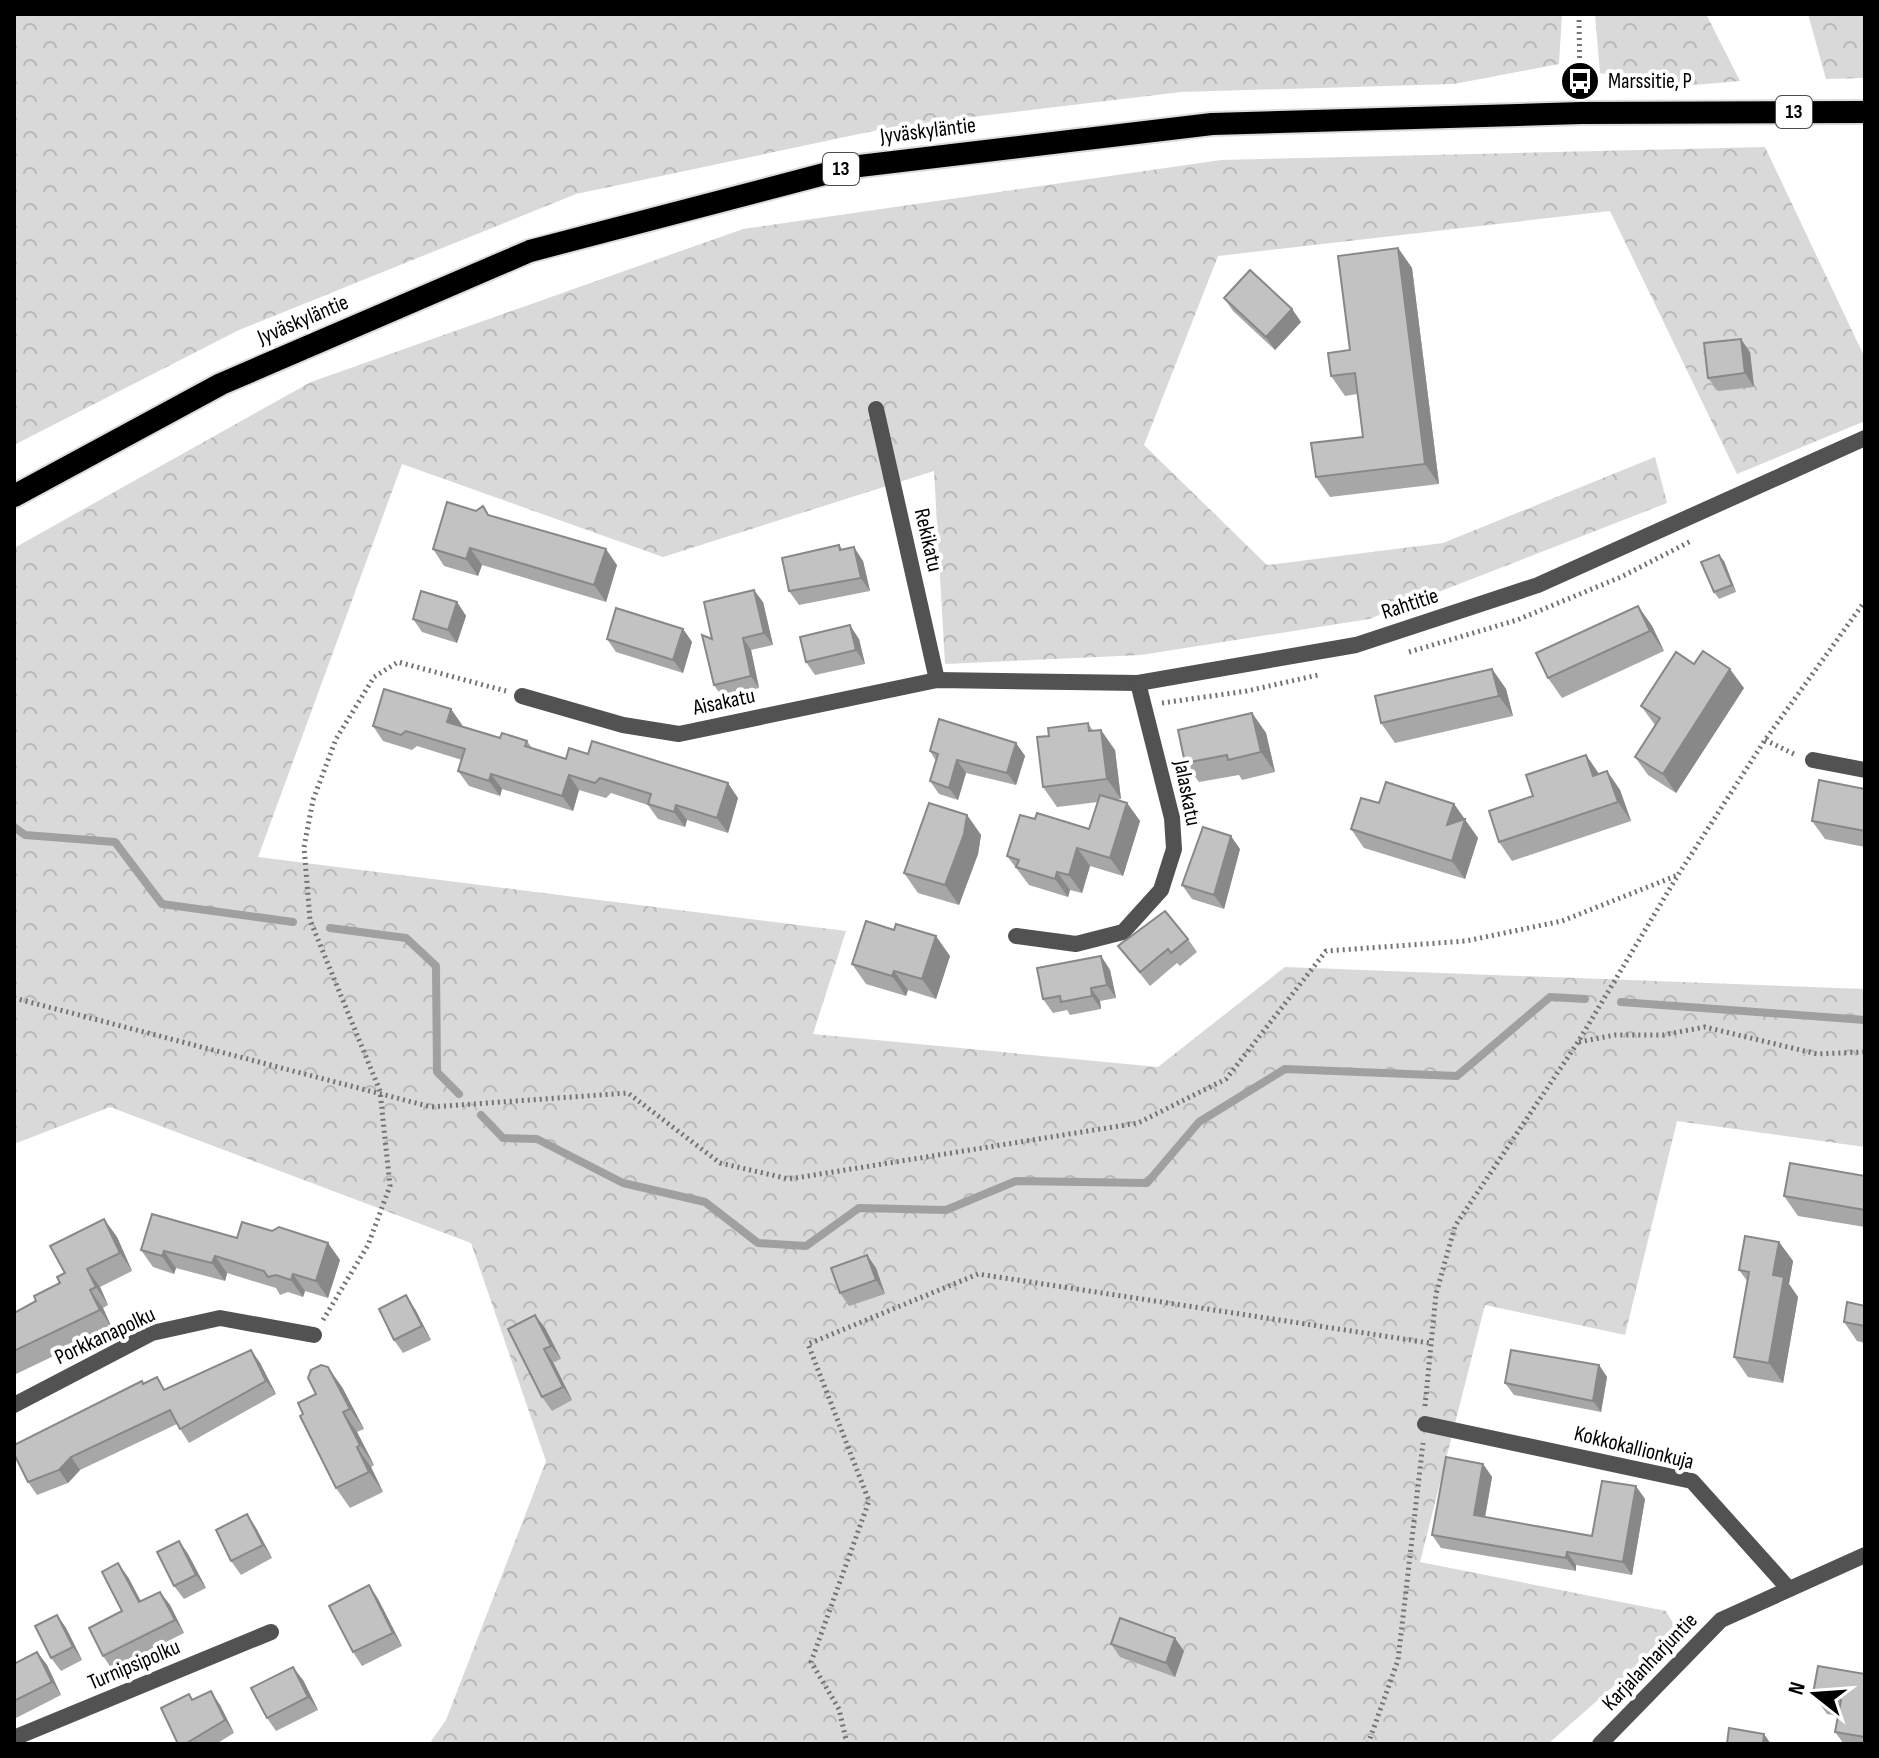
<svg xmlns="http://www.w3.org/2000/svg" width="1879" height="1758" viewBox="0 0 1879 1758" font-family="'Sofia Sans Condensed',sans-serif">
<defs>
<pattern id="forest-crowns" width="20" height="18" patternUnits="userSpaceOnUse" patternTransform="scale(2)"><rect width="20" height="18" fill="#d9d9d9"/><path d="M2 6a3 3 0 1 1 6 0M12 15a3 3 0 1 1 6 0" fill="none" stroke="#b8b8b8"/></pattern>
</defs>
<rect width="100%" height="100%" fill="#fff"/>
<!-- forest -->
<g fill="url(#forest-crowns)">
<polygon points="14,14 1562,14 1559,64 1454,84 1181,92 897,126 576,194 239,330 14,445"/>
<polygon points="1595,14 1706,14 1740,81 1694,85 1600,73"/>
<polygon points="1808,14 1865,14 1865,78 1826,79"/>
<polygon points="1765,147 1865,358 1865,421 1737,474 1610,211 1218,256 1144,445 1267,565 1443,543 1655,457 1667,503 1369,619 1141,655 945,664 934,471 663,557 402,464 258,857 846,931 813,1034 1158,1067 1285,967 1865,989 1865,1147 1677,1121 1625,1335 1485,1305 1420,1562 1666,1611 1677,1630 1548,1744 429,1744 446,1720 546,1461 471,1243 110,1107 14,1144 14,548 311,382 743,229 1221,160"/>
</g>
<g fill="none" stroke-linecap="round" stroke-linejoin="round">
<!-- stream -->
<g stroke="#a0a0a0" stroke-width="8">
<polyline points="14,827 25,835 115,842 162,904 293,922"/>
<polyline points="330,928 406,938 436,966 437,1072 459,1094"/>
<polyline points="1621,1002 1865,1020"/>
<polyline points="481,1115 503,1138 537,1139 623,1183 705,1202 758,1243 806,1246 859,1208 946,1210 1016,1181 1147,1183 1199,1122 1285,1069 1457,1076 1550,997 1585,999"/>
</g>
<!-- trunk casing -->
<g stroke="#dbdbdb" stroke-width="26">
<polyline id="trunk" points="14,496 221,384 530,251 851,167 1212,124 1581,113 1865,112"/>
</g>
<!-- path -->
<g stroke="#747474" stroke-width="5" stroke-dasharray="2 4" stroke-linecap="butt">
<polyline points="1579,14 1580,93"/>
<polyline points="1409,652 1517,620 1621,577 1693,540"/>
<polyline points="1162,703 1247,691 1318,675"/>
<polyline points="1765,740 1796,755"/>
<polyline points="14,998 431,1107 628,1093 720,1163 789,1179 1138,1123 1226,1079 1326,951 1466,941 1562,921 1678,875"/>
<polyline points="1579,1042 1615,1035 1663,1035 1705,1027 1817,1054 1865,1052"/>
<polyline points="323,1320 368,1245 390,1186 380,1091 310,920 304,847 313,800 336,739 374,677 398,662 506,691"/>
<polyline points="1425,1406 1436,1294 1455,1226 1578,1042 1678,875 1765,740 1865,601"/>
<polyline points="847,1744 839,1709 811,1662 869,1501 808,1344 978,1274 1430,1343"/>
<polyline points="1368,1744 1398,1660 1423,1443"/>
</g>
<!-- minor -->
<g stroke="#525252" stroke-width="16">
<polyline points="876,409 937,680"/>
<polyline points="522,696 623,725 679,734 937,680 1138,683 1356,645 1538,585 1865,438"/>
<polyline points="1813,760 1865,770"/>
<polyline points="1016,936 1076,944 1123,932 1161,890 1174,849 1172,818 1138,683"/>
<polyline points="14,1405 152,1333 220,1318 314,1335"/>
<polyline points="1425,1424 1692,1481 1789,1589"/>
<polyline points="14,1738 271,1632"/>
</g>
<!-- tertiary -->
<polyline stroke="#525252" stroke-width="16" points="1600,1744 1721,1620 1865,1555"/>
<!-- trunk -->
<use href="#trunk" stroke="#000" stroke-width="22"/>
</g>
<!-- wall -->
<g fill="#a7a7a7">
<polygon points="1398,248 1412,268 1439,484 1330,497 1316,477 1363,437 1357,394 1345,396 1331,376 1350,350"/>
<polygon points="1224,298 1292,309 1301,322 1275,350 1233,311"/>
<polygon points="1750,352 1754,387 1718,391 1708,378"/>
<polygon points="483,506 489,515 617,565 606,602 482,565 478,576 444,566 433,549 476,511"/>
<polygon points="839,545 843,550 863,561 870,591 799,605 789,591"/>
<polygon points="1724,561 1736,592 1719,599 1714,592"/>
<polygon points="457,602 466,616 457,643 422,632 413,619"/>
<polygon points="763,602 773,645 751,650 759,688 722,697 714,685 712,639"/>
<polygon points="1638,606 1652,626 1664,651 1562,698 1548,678"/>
<polygon points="683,629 692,642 683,673 616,652 607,639"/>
<polygon points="859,639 865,664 815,675 806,662"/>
<polygon points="1694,664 1744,688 1676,793 1648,775 1635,757 1655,725 1641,706"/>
<polygon points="1492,669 1506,689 1513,716 1395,743 1381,723"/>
<polygon points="451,709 462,725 461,727 500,738 527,741 532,748 566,759 738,798 728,833 687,820 685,827 658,819 648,805 611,793 606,798 579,790 573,811 502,789 500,796 469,786 458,771 462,760 417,746 412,750 383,741 373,726"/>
<polygon points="1252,713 1266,733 1275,772 1242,780 1239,775 1199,782 1185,763"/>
<polygon points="1088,723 1093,731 1115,750 1121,799 1116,800 1127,803 1140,821 1123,876 1090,866 1082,893 1070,890 1068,897 1029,885 1007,856 1035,819 1089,829 1098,802 1057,807 1043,787 1049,736"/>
<polygon points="1016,743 1025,756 1016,785 966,773 958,800 939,794 930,781 936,761 930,751"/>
<polygon points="1586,755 1599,774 1607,771 1620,790 1631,821 1512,861 1499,842 1533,796"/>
<polygon points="1865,789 1865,847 1825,839 1812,821"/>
<polygon points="1379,803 1454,804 1478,838 1465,879 1364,848 1351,829"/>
<polygon points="967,815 981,835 978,854 959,905 918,893 904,873"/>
<polygon points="1240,849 1224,909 1192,899 1182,885"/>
<polygon points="1188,939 1197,952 1180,966 1177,963 1150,986 1118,946"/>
<polygon points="950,956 936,999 908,990 906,996 866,984 852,964"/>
<polygon points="1101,956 1110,970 1116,998 1100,1001 1101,1009 1070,1015 1067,1010 1053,1013 1043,999"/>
<polygon points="1865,1176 1865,1227 1798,1216 1784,1196"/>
<polygon points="104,1219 117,1237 132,1271 100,1287 108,1305 103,1308 112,1328 14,1375 14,1313 36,1301 60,1283 65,1273"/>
<polygon points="272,1231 328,1243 340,1260 328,1298 305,1291 303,1297 288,1292 280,1295 276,1288 227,1273 225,1281 176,1268 174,1274 153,1267 141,1250 237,1238"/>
<polygon points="1779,1242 1793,1261 1789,1284 1798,1297 1783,1383 1748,1377 1734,1357 1748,1282 1739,1270"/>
<polygon points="867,1255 876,1268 885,1294 849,1306 840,1293"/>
<polygon points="1865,1306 1865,1343 1857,1341 1844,1322"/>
<polygon points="415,1309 431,1340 403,1353 394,1340"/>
<polygon points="535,1315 545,1328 561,1359 553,1362 572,1400 552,1411 542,1397"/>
<polygon points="251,1350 260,1363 276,1394 189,1443 177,1424 80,1470 68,1483 37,1495 28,1482 144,1384 165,1389"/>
<polygon points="1599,1365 1607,1377 1601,1412 1514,1395 1505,1383"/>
<polygon points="342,1387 364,1429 357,1432 374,1465 371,1467 383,1492 350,1508 336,1488 303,1414"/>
<polygon points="1483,1464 1492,1477 1485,1517 1592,1536 1645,1499 1632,1575 1576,1565 1576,1571 1441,1548 1432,1535"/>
<polygon points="247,1514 256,1528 272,1558 241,1575 231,1561"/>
<polygon points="179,1541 188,1554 206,1588 184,1599 174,1586"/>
<polygon points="128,1577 141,1601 160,1592 170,1605 184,1633 112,1669 103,1656 122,1611"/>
<polygon points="369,1585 378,1599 402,1646 362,1666 353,1652"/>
<polygon points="57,1615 66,1628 82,1660 61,1671 51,1658"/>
<polygon points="1111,1644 1184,1651 1175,1677 1120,1657"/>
<polygon points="37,1652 47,1665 61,1695 14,1719 14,1662 16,1663"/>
<polygon points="1865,1674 1865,1744 1844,1744 1835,1732 1838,1716 1827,1714 1813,1694"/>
<polygon points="303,1680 318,1710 276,1731 267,1718"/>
<polygon points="193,1700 220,1705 234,1733 216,1744 178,1744"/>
</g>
<!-- shaded-wall -->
<g fill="#888">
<polygon points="1398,248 1412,268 1439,484 1425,464"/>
<polygon points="1292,309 1301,322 1275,350 1266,337"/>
<polygon points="1741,339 1750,352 1754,387 1745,373"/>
<polygon points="854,547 863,561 870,591 861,578"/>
<polygon points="470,548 482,565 478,576 466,559"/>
<polygon points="606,549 617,565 606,602 594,585"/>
<polygon points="1719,555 1724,561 1736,592 1732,585"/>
<polygon points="754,590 763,602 773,645 764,633"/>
<polygon points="457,602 466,616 457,643 448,630"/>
<polygon points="1638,606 1652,626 1664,651 1650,631"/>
<polygon points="850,625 859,639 865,664 856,650"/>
<polygon points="683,629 692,642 683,673 673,660"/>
<polygon points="743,638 751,650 759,688 751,676"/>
<polygon points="1492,669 1506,689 1513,716 1499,696"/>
<polygon points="1730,669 1744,688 1676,793 1663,774"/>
<polygon points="451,709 462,725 458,737 447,722"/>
<polygon points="1252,713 1266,733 1275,772 1261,752"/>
<polygon points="1101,730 1115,750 1121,799 1107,779"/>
<polygon points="1016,743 1025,756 1016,785 1007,773"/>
<polygon points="1586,755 1599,774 1593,776"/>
<polygon points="957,760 966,773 958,800 949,788"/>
<polygon points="1607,771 1620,790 1631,821 1618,802"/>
<polygon points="491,774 502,789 500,796 489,781"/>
<polygon points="569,775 579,790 573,811 562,796"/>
<polygon points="728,783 738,798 728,833 717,818"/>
<polygon points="1127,803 1140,821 1123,876 1110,858"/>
<polygon points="1454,804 1478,838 1465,879 1452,861 1447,825"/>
<polygon points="676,805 687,820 685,827 674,812"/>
<polygon points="967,815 981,835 978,854 959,905 945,885"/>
<polygon points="1231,836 1240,849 1224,909 1214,895"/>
<polygon points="1077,848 1090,866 1082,893 1069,875"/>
<polygon points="1057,872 1070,890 1068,897 1055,879"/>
<polygon points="936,936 950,956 936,999 922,979"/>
<polygon points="1101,956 1110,970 1116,998 1107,985"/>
<polygon points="894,971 908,990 906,996 892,976"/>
<polygon points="1091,988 1100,1001 1101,1009 1092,996"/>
<polygon points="104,1219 117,1237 132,1271 120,1253"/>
<polygon points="1779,1242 1793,1261 1789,1284 1798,1297 1783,1383 1769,1363 1773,1275"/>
<polygon points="328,1243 340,1260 328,1298 316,1281"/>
<polygon points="164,1251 176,1268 174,1274 162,1256"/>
<polygon points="867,1255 876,1268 885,1294 876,1280"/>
<polygon points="215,1256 227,1273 225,1281 212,1263"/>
<polygon points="87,1269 100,1287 108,1305 96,1287"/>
<polygon points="293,1274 305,1291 303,1297 291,1280"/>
<polygon points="90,1290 103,1308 112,1328 100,1310"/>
<polygon points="406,1295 415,1309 431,1340 422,1326"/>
<polygon points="535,1315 545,1328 561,1359 551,1346"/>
<polygon points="544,1349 553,1362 572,1400 563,1387"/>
<polygon points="251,1350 260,1363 276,1394 266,1381"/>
<polygon points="1599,1365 1607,1377 1601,1412 1593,1401"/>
<polygon points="328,1367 342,1387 364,1429 350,1409"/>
<polygon points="343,1412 357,1432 374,1465 360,1445"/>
<polygon points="357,1447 371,1467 383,1492 369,1472"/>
<polygon points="71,1457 80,1470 68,1483 59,1470"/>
<polygon points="1483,1464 1492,1477 1483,1528 1474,1515"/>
<polygon points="1636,1486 1645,1499 1632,1575 1623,1562"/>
<polygon points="247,1514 256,1528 272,1558 263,1545"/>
<polygon points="179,1541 188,1554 206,1588 196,1575"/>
<polygon points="1567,1552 1576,1565 1576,1571 1566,1558"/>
<polygon points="118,1563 128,1577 148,1616 139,1602"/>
<polygon points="369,1585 378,1599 402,1646 393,1633"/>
<polygon points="160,1592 170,1605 184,1633 175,1620"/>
<polygon points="57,1615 66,1628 82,1660 73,1647"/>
<polygon points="1175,1638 1184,1651 1175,1677 1166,1663"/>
<polygon points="37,1652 47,1665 61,1695 52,1682"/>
<polygon points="293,1667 303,1680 318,1710 308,1697"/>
<polygon points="211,1691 220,1705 234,1733 225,1720"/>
<polygon points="1764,1734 1771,1744 1763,1744"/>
</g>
<!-- building -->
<g fill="#c2c2c2" stroke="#888" stroke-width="2">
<polygon points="1398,248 1425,464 1316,477 1311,443 1363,437 1355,373 1331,376 1328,353 1350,350 1338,256"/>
<polygon points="1250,270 1292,309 1266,337 1224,298"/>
<polygon points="1741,339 1745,373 1708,378 1704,343"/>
<polygon points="447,502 476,511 483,506 488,515 606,549 594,585 470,548 466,559 433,549"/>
<polygon points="839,545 840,550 854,547 861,578 789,591 782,558"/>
<polygon points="1719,555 1732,585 1714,592 1701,562"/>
<polygon points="754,590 764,633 743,638 751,676 714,685 702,635 712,639 704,602"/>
<polygon points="421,591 457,602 448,630 413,619"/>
<polygon points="1638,606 1650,631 1548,678 1536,653"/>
<polygon points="616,608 683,629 673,660 607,639"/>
<polygon points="850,625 856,650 806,662 800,637"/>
<polygon points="1703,651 1730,669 1663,774 1635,757 1660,718 1641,706 1676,652 1694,664"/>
<polygon points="1492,669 1499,696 1381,723 1375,696"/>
<polygon points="384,689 451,709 447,722 500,738 502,733 527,741 525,746 566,759 569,748 588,754 592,741 728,783 717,818 676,805 674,812 648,804 651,794 600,778 595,783 569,775 562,796 491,774 489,781 458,771 465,749 406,731 401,735 373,726"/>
<polygon points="1252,713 1261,752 1228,760 1227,755 1185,763 1178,730"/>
<polygon points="939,719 1016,743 1007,773 957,760 949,788 930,781 938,754 930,751"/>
<polygon points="1088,723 1089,731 1101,730 1107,779 1043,787 1037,737 1049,736 1048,728"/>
<polygon points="1586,755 1593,776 1607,771 1618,802 1499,842 1489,811 1533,796 1526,775"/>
<polygon points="1819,780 1865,789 1865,831 1812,821"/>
<polygon points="1386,782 1454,804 1447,825 1465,819 1452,861 1351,829 1361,798 1379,803"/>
<polygon points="1100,795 1127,803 1110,858 1077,848 1069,875 1057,872 1055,879 1016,867 1019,860 1007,856 1020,815 1035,819 1037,813 1089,829"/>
<polygon points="929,803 967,815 964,834 945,885 904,873"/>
<polygon points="1203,827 1231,836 1214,895 1182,885"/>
<polygon points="1165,911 1188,939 1171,953 1168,949 1140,972 1118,946"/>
<polygon points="866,921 894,930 896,924 936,936 922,979 894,971 892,976 852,964"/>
<polygon points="1101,956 1107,985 1091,988 1092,996 1061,1002 1060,996 1043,999 1037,968"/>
<polygon points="1790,1163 1865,1176 1865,1210 1784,1196"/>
<polygon points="152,1214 237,1238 242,1222 272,1231 279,1227 328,1243 316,1281 293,1274 291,1280 276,1275 268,1277 264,1271 215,1256 212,1263 164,1251 162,1256 141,1250"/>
<polygon points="104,1219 120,1253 87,1269 96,1287 90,1290 100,1310 14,1351 14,1313 36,1301 34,1296 60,1283 57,1277 65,1273 50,1246"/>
<polygon points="1745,1236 1779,1242 1773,1275 1784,1277 1769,1363 1734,1357 1749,1272 1739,1270"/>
<polygon points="867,1255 876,1280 840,1293 831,1268"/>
<polygon points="406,1295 422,1326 394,1340 379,1309"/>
<polygon points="1847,1302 1865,1306 1865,1326 1844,1322"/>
<polygon points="535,1315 551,1346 544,1349 563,1387 542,1397 508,1329"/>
<polygon points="251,1350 266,1381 180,1429 170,1410 71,1457 59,1470 28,1482 14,1454 14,1445 142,1381 143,1384 157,1377 164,1390"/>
<polygon points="1511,1350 1599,1365 1593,1401 1505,1383"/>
<polygon points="321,1365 328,1367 350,1409 343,1412 360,1445 357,1447 369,1472 336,1488 300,1416 303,1414 298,1403 316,1394 308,1378 311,1370"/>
<polygon points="1446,1457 1483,1464 1474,1515 1592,1536 1602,1481 1636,1486 1623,1562 1567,1552 1566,1558 1432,1535"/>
<polygon points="247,1514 263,1545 231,1561 216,1530"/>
<polygon points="179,1541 196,1575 174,1586 157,1552"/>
<polygon points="118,1563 139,1602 160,1592 175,1620 103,1656 89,1628 122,1611 102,1572"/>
<polygon points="369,1585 393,1633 353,1652 329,1606"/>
<polygon points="57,1615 73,1647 51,1658 35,1626"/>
<polygon points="1120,1618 1175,1638 1166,1663 1111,1644"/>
<polygon points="37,1652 52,1682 14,1701 14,1662 16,1663"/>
<polygon points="1818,1666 1865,1674 1865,1737 1835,1732 1841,1700 1813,1694"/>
<polygon points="293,1667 308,1697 267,1718 251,1688"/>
<polygon points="211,1691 225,1720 185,1744 178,1744 161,1708 189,1694 192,1700"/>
<polygon points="1729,1728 1764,1734 1763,1744 1727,1744"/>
</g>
<!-- icons -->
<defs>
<g id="bus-disc" transform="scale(2)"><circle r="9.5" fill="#000" stroke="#fff"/><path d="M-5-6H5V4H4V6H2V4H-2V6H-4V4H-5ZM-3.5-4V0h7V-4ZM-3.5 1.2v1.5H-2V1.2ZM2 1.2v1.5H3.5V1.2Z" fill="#fff"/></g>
</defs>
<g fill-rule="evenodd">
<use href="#bus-disc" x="1580" y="81"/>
</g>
<g text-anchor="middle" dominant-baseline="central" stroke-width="8" stroke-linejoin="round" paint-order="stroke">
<!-- shield labels -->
<g fill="#fff" stroke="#4c4c4c" stroke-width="2">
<rect x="1776" y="96" width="36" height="32" rx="6"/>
<rect x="823" y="153" width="36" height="32" rx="6"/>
</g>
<g font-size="20" font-weight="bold" fill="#000">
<text x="1794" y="112">13</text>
<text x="841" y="169">13</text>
</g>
<!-- poi labels -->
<g font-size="22" fill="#000" stroke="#fff" text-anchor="start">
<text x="1608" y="81">Marssitie, P</text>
</g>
<!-- street labels -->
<g font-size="22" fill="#000" stroke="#fff">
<text transform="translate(928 131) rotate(-7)">Jyväskyläntie</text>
<text transform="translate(303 320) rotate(-23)">Jyväskyläntie</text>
<text transform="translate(928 540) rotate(77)">Rekikatu</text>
<text transform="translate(1410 604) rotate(-18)">Rahtitie</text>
<text transform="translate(724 702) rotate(-12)">Aisakatu</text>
<text transform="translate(1187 793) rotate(79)">Jalaskatu</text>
<text transform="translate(105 1336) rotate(-25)">Porkkanapolku</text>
<text transform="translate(1634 1448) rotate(14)">Kokkokallionkuja</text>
<text transform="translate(1650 1662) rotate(-46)">Karjalanharjuntie</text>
<text transform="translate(134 1665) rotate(-23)">Turnipsipolku</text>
</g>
</g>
<!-- border -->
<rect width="1879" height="1758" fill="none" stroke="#000000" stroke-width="32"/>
<!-- north arrow -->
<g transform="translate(1815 1694) rotate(287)" stroke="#ffffff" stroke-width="6" paint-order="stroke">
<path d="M0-6L14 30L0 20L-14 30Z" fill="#000000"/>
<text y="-12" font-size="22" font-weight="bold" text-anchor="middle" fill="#000000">N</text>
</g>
</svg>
